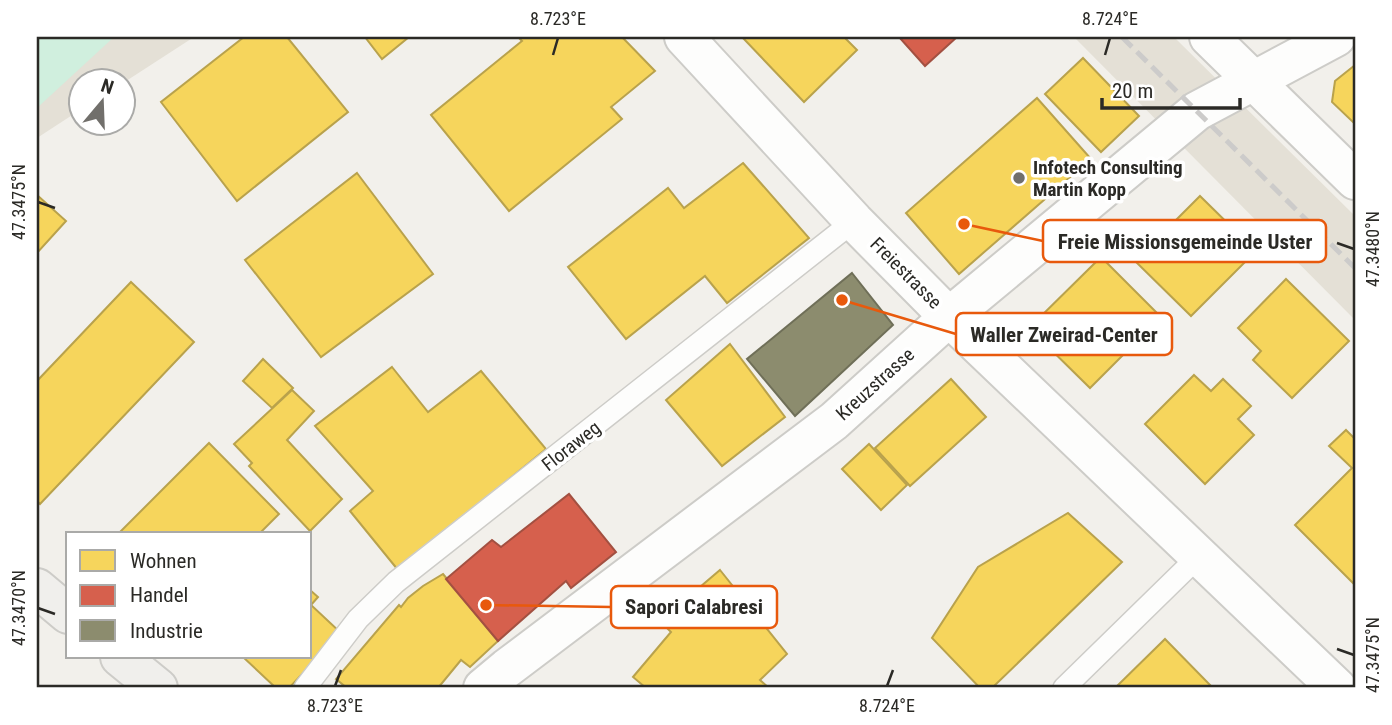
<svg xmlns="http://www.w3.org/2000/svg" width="1392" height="725" viewBox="0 0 1392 725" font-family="'Roboto Condensed',sans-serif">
<rect width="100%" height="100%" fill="#f2f0eb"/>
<!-- built -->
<g fill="#e4e0d6">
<polygon points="37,37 194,37 123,83 122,80 80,80 80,110 37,138"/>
<polygon points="1074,37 1174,37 1355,216 1355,320"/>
</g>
<!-- green -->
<polygon fill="#d0efde" points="37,37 114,37 37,108"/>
<!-- homes -->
<g fill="#f6d55c" stroke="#b9a24c" stroke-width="2">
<polygon points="244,37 287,37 348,112 237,201 161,102"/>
<polygon points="365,37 409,37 382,59"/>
<polygon points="518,37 622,37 655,71 611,107 622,119 509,211 431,115 522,41"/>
<polygon points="742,37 844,37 857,50 804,102"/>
<polygon points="1083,58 1139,116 1101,152 1045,94"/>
<polygon points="1355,65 1355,124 1332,102 1335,81"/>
<polygon points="1037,98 1091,159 959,274 906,213"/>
<polygon points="743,163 809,238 727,303 705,276 626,339 568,267 668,188 684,208"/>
<polygon points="357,173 433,274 321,357 245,260"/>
<polygon points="37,195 66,221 37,253"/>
<polygon points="1200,196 1256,251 1191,316 1135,261"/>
<polygon points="1101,257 1161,317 1090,388 1029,328"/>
<polygon points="1286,279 1349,341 1292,398 1253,360 1261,351 1238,328"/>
<polygon points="131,282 194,342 40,504 37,501 37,381"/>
<polygon points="730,344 785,417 722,466 666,400"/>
<polygon points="263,359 293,388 272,408 243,381"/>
<polygon points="392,367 428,412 481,371 546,449 398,570 350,511 373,491 315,426"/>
<polygon points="1194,375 1211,391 1223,379 1251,406 1238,419 1254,435 1205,484 1145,424"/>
<polygon points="951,379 986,417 910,486 875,448"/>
<polygon points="292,390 314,411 287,440 342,499 310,531 249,466 252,463 234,444"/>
<polygon points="1346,430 1355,439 1355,585 1295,525 1352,468 1329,446"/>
<polygon points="209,443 279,514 259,534 118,534"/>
<polygon points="869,444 907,485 881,510 842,469"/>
<polygon points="1068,513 1122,562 992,688 980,688 932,638 978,567"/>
<polygon points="720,570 787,654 760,680 769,688 646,688 633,677 671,632 660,621"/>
<polygon points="443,574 498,641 470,667 461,660 438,688 347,688 336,679 399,605 401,607 408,598 423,586"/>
<polygon points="310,590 318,597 311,605 341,633 289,688 276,688 243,657 310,657"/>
<polygon points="1165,639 1213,688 1115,688"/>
</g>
<!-- shops -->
<g fill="#d6604d" stroke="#a35041" stroke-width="2">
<polygon points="899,37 957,37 925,66"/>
<polygon points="569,494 616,552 571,588 566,581 498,641 446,579 492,540 501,547"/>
</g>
<!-- industry -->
<polygon fill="#8c8c6e" stroke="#6f6f58" stroke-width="2" points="852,273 893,325 795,416 747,359"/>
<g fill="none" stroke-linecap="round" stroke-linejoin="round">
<!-- lane casing -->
<g stroke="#cdccc8" stroke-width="24">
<g id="lane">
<polyline points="305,688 358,619 396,582 854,221"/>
<polyline points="1064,688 1199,556"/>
</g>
</g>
<!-- street casing -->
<g stroke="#cdccc8" stroke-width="42">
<g id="street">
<polyline points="684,37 854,221 949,317 1337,688"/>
<polyline points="1209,37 1355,180"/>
<polyline points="483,688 507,668 834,421 949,317 1197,111 1336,37"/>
</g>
</g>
<!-- secondary casing -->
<g stroke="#cdccc8" stroke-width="42">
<g id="secondary">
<polyline points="37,588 68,614"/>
<polyline points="120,657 158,688"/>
</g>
</g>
<!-- lane -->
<use href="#lane" stroke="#fdfdfc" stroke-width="21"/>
<!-- street -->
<use href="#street" stroke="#fdfdfc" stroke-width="38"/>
<!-- secondary -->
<use href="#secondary" stroke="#f0efec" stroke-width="38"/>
<!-- rail -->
<polyline stroke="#cccbca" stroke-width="5" stroke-dasharray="14 7" stroke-linecap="butt" points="1122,37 1355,268"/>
</g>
<!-- ticks -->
<path fill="none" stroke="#2b2a26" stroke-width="2.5" d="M 553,55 L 558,38M 1105,55 L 1110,38M 38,202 L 55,208M 1337,243 L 1354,249M 38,608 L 55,614M 1337,649 L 1354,655M 335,686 L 341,670M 887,686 L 893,670"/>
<!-- markers -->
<circle fill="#716f6b" stroke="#fff" stroke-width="2.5" cx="1019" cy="178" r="7"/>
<g text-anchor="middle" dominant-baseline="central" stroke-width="7" stroke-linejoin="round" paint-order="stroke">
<!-- poi labels -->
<g font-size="19" font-weight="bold" fill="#2b2a26" stroke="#fff" text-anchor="start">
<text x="1033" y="167">Infotech Consulting<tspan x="1033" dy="22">Martin Kopp</tspan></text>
</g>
<!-- street labels -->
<g font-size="19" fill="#2b2a26" stroke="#fff">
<text transform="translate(906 273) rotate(45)">Freiestrasse</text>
<text transform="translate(875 384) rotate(-42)">Kreuzstrasse</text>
<text transform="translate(571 446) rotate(-38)">Floraweg</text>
</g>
</g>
<!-- callouts -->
<path fill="none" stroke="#e8590c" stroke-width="2.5" d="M964 224L1043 241M842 300L956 334M486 605L611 607"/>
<g fill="#e8590c" stroke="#fff" stroke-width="2.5">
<circle cx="964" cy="224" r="7"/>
<circle cx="842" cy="300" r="7"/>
<circle cx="486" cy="605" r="7"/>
</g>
<g fill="#fff" stroke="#e8590c" stroke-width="2.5">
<rect x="1043" y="220" width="283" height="42" rx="7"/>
<rect x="956" y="313" width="216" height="42" rx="7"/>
<rect x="611" y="586" width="166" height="42" rx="7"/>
</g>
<g font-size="21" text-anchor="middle" font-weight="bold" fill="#2b2a26">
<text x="1185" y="249">Freie Missionsgemeinde Uster</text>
<text x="1064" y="342">Waller Zweirad-Center</text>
<text x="694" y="614">Sapori Calabresi</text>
</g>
<!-- border -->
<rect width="1392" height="725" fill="none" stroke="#ffffff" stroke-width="77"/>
<!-- legend -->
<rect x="66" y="532" width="245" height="126" fill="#ffffff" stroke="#aaaaa8" stroke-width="2"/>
<rect x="80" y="550" width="35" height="21" fill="#f6d55c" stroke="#aaaaa8" stroke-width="2"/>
<text x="130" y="568" font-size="21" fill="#2b2a26">Wohnen</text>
<rect x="80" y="585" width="35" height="21" fill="#d6604d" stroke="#aaaaa8" stroke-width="2"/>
<text x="130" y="602" font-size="21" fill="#2b2a26">Handel</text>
<rect x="80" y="620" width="35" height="21" fill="#8c8c6e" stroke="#aaaaa8" stroke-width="2"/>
<text x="130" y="638" font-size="21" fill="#2b2a26">Industrie</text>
<!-- north arrow -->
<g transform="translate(102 102) rotate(19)"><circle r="33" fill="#ffffff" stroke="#aaaaa8" stroke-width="2"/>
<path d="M0-5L12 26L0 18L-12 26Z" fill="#716f6b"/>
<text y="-10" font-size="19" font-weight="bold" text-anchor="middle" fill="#2b2a26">N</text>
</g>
<!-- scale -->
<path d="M1102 98v10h138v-10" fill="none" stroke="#2b2a26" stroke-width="3.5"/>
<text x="1112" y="98" font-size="21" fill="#2b2a26" stroke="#ffffff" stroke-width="5" paint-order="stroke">20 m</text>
<rect x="38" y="38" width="1316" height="648" fill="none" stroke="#2b2a26" stroke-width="2.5"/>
<g font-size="18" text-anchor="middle" fill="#2b2a26">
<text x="558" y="25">8.723°E</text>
<text x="1110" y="25">8.724°E</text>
<text transform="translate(19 202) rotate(-90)" y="6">47.3475°N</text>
<text transform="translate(1373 249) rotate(-90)" y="6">47.3480°N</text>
<text transform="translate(19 608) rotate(-90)" y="6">47.3470°N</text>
<text transform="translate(1373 655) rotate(-90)" y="6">47.3475°N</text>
<text x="335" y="712">8.723°E</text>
<text x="887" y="712">8.724°E</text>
</g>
</svg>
